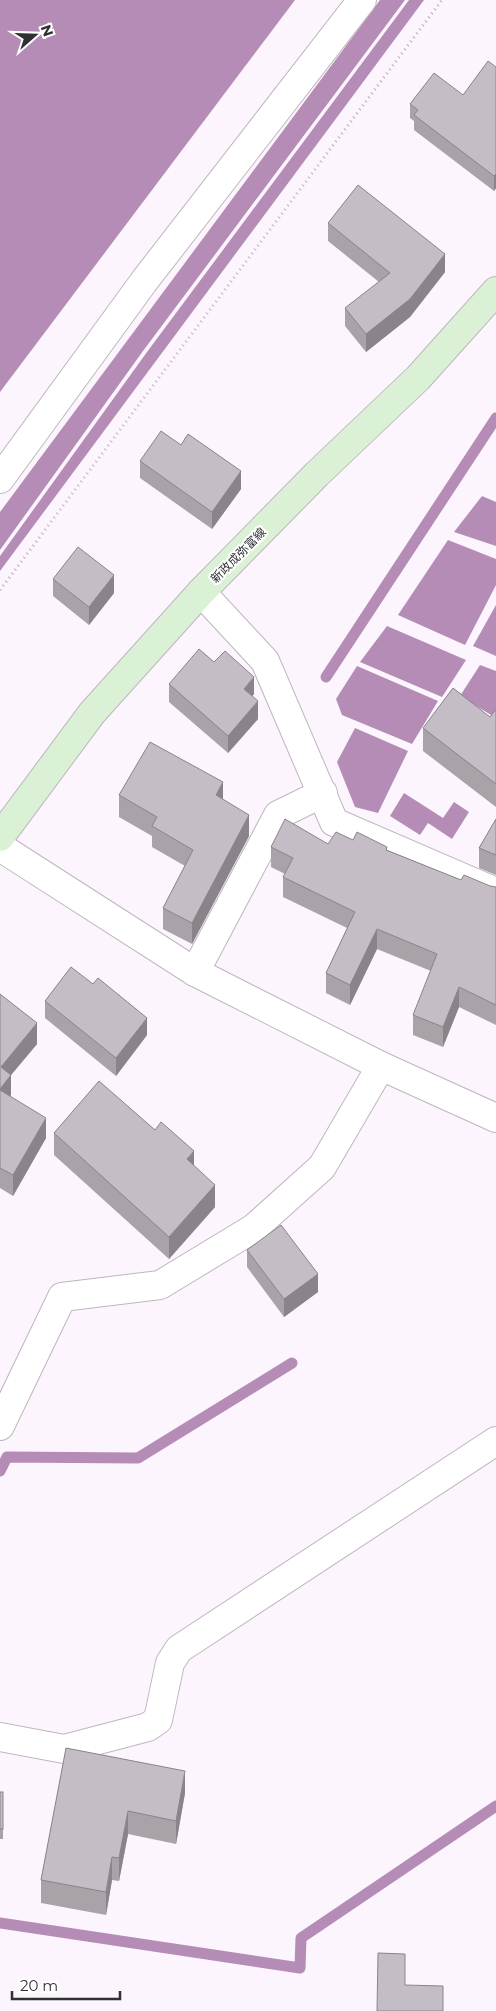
<svg xmlns="http://www.w3.org/2000/svg" width="496" height="2011" viewBox="0 0 496 2011" font-family="Montserrat,'Noto Sans JP',sans-serif">
<rect width="100%" height="100%" fill="#fdf5fd"/>
<!-- water -->
<g fill="#b58cb6">
<polygon points="0,0 295,0 0,392"/>
<polygon points="380,0 405,0 143,351 0,550 0,512"/>
<polygon points="409,0 424,0 0,571 0,556 147,352"/>
<polygon points="482,496 496,502 496,546 454,532"/>
<polygon points="448,540 496,559 496,585 465,645 398,615"/>
<polygon points="496,605 496,656 473,646"/>
<polygon points="387,626 466,660 442,697 360,662"/>
<polygon points="480,665 496,671 496,718 460,696"/>
<polygon points="357,666 438,701 412,744 342,715 336,699"/>
<polygon points="355,728 408,751 378,813 355,807 337,762"/>
<polygon points="404,793 443,818 454,802 469,812 452,839 428,823 420,835 390,816"/>
</g>
<g fill="none" stroke-linecap="round" stroke-linejoin="round">
<!-- stream -->
<g stroke="#b58cb6" stroke-width="11">
<polyline points="326,677 496,418"/>
<polyline points="0,1471 7,1457 138,1458 292,1363"/>
<polyline points="0,1923 300,1968 301,1938 496,1806"/>
</g>
<!-- minor casing -->
<g stroke="#beb7be" stroke-width="30">
<g id="minor">
<polyline points="0,479 145,280 362,0"/>
<polyline points="201,592 265,661 334,822 496,892"/>
<polyline points="0,847 195,972 381,1066 496,1118"/>
<polyline points="195,972 278,815 323,793"/>
<polyline points="0,1426 62,1297 160,1285 254,1228 322,1167 381,1066"/>
<polyline points="0,1737 64,1749 148,1727 158,1720 170,1663 179,1649 496,1441"/>
</g>
</g>
<!-- secondary casing -->
<g stroke="#beb7be" stroke-width="30">
<polyline id="secondary" points="0,837 92,713 201,592 317,474 418,378 496,291"/>
</g>
<!-- path -->
<polyline stroke="#b7b0b7" stroke-width="3" stroke-dasharray="1 4" stroke-linecap="butt" points="0,590 442,0"/>
<!-- minor -->
<use href="#minor" stroke="#fff" stroke-width="28"/>
<!-- secondary -->
<use href="#secondary" stroke="#daf1d5" stroke-width="28"/>
</g>
<!-- wall -->
<g fill="#a9a3a9">
<polygon points="496,67 496,188 494,191 414,130 414,121 410,118 410,104 463,95"/>
<polygon points="328,223 445,272 410,317 366,352 345,326 345,308 379,282 328,241"/>
<polygon points="140,461 241,489 212,529 140,478"/>
<polygon points="53,579 114,593 89,625 53,596"/>
<polygon points="169,684 254,694 252,696 258,719 228,753 169,702"/>
<polygon points="496,709 496,807 423,751 423,728 490,717"/>
<polygon points="119,795 223,799 249,836 192,944 163,929 163,908 185,866 152,847 152,836 119,817"/>
<polygon points="496,819 496,875 479,868 479,848"/>
<polygon points="353,840 387,850 461,880 496,887 496,1025 459,1007 443,1047 413,1035 413,1015 431,971 377,949 350,1005 326,993 326,973 347,928 283,897 283,877 285,874 271,867 271,847 328,844"/>
<polygon points="0,994 37,1044 11,1075 11,1095 10,1096 46,1138 13,1196 0,1188"/>
<polygon points="45,1001 147,1035 116,1076 45,1018"/>
<polygon points="54,1133 194,1165 215,1207 169,1259 54,1155"/>
<polygon points="247,1250 318,1292 284,1317 247,1267"/>
<polygon points="66,1748 185,1793 176,1844 128,1834 119,1881 112,1880 106,1915 41,1903 41,1880"/>
<rect x="0" y="1792" width="3" height="47"/>
</g>
<!-- shaded-wall -->
<g fill="#8a848a">
<polygon points="496,174 496,188 494,191 494,176"/>
<polygon points="445,254 445,272 410,317 366,352 366,334"/>
<polygon points="241,471 241,489 212,529 212,512"/>
<polygon points="114,575 114,593 89,625 89,607"/>
<polygon points="254,677 254,694 244,706 244,689"/>
<polygon points="258,701 258,719 228,753 228,736"/>
<polygon points="223,782 223,803 216,795"/>
<polygon points="249,815 249,836 192,944 192,923"/>
<polygon points="377,929 377,949 350,1005 350,985"/>
<polygon points="459,987 459,1007 443,1047 443,1027"/>
<polygon points="147,1018 147,1035 116,1076 116,1058"/>
<polygon points="37,1023 37,1044 11,1075 11,1095 0,1110 1,1067"/>
<polygon points="46,1118 46,1138 13,1196 13,1175"/>
<polygon points="194,1151 194,1174 187,1159"/>
<polygon points="215,1185 215,1207 169,1259 169,1237"/>
<polygon points="318,1274 318,1292 284,1317 284,1299"/>
<polygon points="185,1771 185,1793 176,1844 176,1821"/>
<polygon points="128,1811 128,1834 119,1881 119,1858"/>
<polygon points="112,1857 112,1880 106,1915 106,1892"/>
</g>
<!-- building -->
<g fill="#c5bdc5" stroke="#8a848a">
<polygon points="488,61 496,67 496,174 494,176 414,115 418,110 410,104 434,73 463,95"/>
<polygon points="358,185 445,254 410,299 366,334 345,308 390,273 328,223"/>
<polygon points="161,431 181,445 188,434 241,471 212,512 140,461"/>
<polygon points="78,547 114,575 89,607 53,579"/>
<polygon points="199,649 214,662 225,651 254,677 244,689 258,701 228,736 169,684"/>
<polygon points="453,688 490,717 496,709 496,784 423,728"/>
<polygon points="150,742 223,782 216,795 249,815 192,923 163,908 193,850 152,826 157,817 119,795"/>
<polygon points="285,819 328,844 336,832 353,840 357,832 387,847 386,850 461,880 464,875 490,886 496,887 496,1005 459,987 443,1027 413,1015 437,954 377,929 350,985 326,973 355,912 283,877 293,858 271,847"/>
<polygon points="496,819 496,855 479,848"/>
<polygon points="71,967 93,984 98,978 147,1018 116,1058 45,1001"/>
<polygon points="0,994 37,1023 1,1067 11,1075 0,1089"/>
<polygon points="99,1081 155,1130 161,1122 194,1151 187,1159 215,1185 169,1237 54,1133"/>
<polygon points="0,1090 46,1118 13,1175 0,1168"/>
<polygon points="281,1225 318,1274 284,1299 247,1250"/>
<polygon points="66,1748 185,1771 176,1821 128,1811 119,1858 112,1857 106,1892 41,1880"/>
<rect x="0" y="1792" width="3" height="37"/>
<polygon points="378,1953 405,1954 405,1985 443,1986 443,2011 377,2011"/>
</g>
<g text-anchor="middle" dominant-baseline="central" stroke-width="4" stroke-linejoin="round" paint-order="stroke">
<!-- street labels -->
<g font-size="12" fill="#322f32" stroke="#fff">
<text transform="translate(238 555) rotate(-45)">新政成弥富線</text>
</g>
</g>
<!-- north arrow -->
<g transform="translate(35 35) rotate(70)" stroke="#ffffff" stroke-width="4" paint-order="stroke">
<path d="M0-4L9 19L0 12L-9 19Z" fill="#322f32"/>
<text y="-8" font-size="14" font-weight="bold" text-anchor="middle" fill="#322f32">N</text>
</g>
<!-- scale -->
<path d="M12 1991v8h108v-8" fill="none" stroke="#322f32" stroke-width="2.5"/>
<text x="20" y="1991" font-size="15" fill="#322f32" stroke="#ffffff" stroke-width="4" paint-order="stroke">20 m</text>
</svg>
